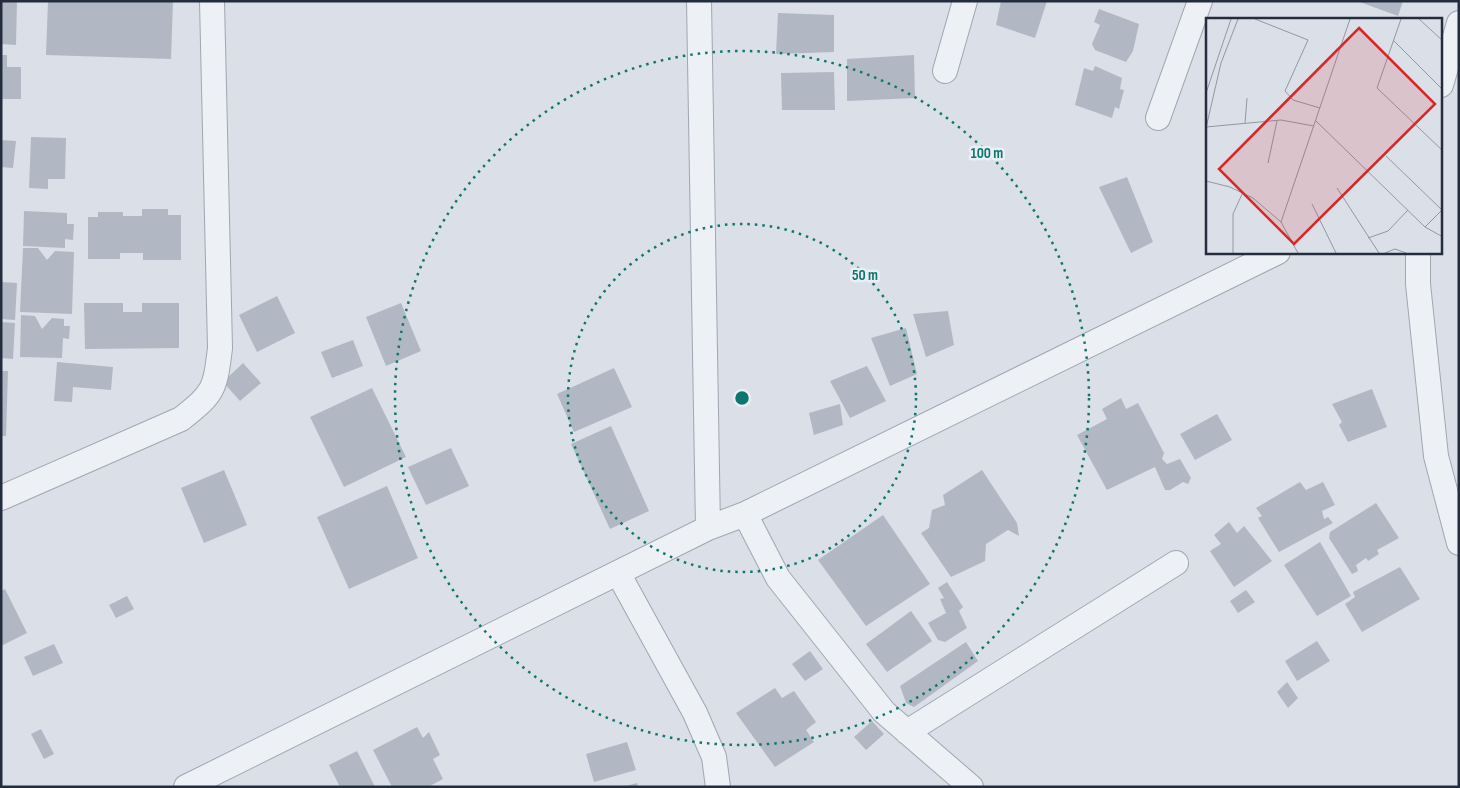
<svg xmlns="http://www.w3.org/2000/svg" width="1460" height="788" viewBox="0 0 1460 788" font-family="'Sofia Sans Condensed',sans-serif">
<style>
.building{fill:#b1b8c4}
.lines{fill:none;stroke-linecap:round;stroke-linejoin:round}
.street-casing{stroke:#a0a6b1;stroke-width:26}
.street{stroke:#edf0f5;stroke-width:24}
.ring{fill:none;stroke:#0f766e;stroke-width:2.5;stroke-dasharray:2.5 5}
.inset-road{fill:none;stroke:#9298a3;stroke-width:1}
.view{fill:#d62828;fill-opacity:0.15;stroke:#d62828;stroke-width:2.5}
.inset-edge{fill:none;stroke:#242d3e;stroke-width:2.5}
.centre{fill:#0f766e;stroke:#eaeef5;stroke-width:2.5}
.ring-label{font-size:15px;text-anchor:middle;font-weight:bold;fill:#0f766e;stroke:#eaeef5;stroke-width:5;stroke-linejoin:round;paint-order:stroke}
</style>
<rect width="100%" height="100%" fill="#dbdfe7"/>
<!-- building -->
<path class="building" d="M1,1H17L16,45L1,44Z
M48,1H173L171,59L46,55Z
M1001,1H1047L1035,38L996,25Z
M1357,1H1403L1398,16Z
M1099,9L1139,24L1133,51L1126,62L1095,50L1092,44L1100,25L1094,22Z
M778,13L834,15V52L776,54Z
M1,55H7V67H21V99H1Z
M914,55L915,98L847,101V59Z
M1095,66L1122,78L1120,89L1124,90L1119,109L1115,107L1112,118L1075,105L1084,68L1093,71Z
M834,72L835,110H782L781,73Z
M31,137L66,138L65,179H48V189L29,188Z
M1,140L16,141L13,168L1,167Z
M1127,177L1153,242L1131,253L1099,187Z
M142,209H168V215H181V260H143V253H120V259H88V217H98V212H123V216H142Z
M24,211L67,213V224H74L73,240L65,239V248L23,246Z
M23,248H38L47,260L55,251L74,252L72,314L20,312Z
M1,282L17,283L15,320L1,319Z
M277,296L295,333L257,352L239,315Z
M84,303H123V312H142V303H179V348L85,349Z
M401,303L421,351L386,366L366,317Z
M948,311L954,345L926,357L913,314Z
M21,315L35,316L42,329L52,318L64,319V326H70L69,339L63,338L62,358L20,357Z
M1,322L15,323L13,359L1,358Z
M906,328L917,374L890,386L871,338Z
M353,340L363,366L332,378L321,352Z
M57,362L113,367L111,390L73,387L72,402L54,401Z
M243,363L261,383L240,401L223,382Z
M867,366L886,401L850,418L830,381Z
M614,368L632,407L574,432L557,394Z
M1,371H8L6,436H1Z
M372,388L406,457L344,487L310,417Z
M1372,389L1387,427L1348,442L1339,425L1342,422L1332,404Z
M1121,398L1126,409L1138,403L1164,453L1162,459L1167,464L1180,459L1191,478L1188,484L1183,482L1170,490H1165L1155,467L1107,490L1077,435L1107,419L1102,409Z
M840,404L843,425L814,435L809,413Z
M1217,414L1232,440L1195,460L1180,434Z
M611,426L649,511L610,529L571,444Z
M451,448L469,486L426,505L408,467Z
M224,470L247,525L204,543L181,488Z
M982,470L1017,523L1019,536L1008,530L986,544L985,561L951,577L921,533L929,528L932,510L945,505L943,495Z
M1300,482L1306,490L1323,482L1335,505L1322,511L1324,519L1328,517L1333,523L1279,552L1258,518L1262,516L1256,508Z
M387,486L418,558L349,589L317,517Z
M1376,503L1399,538L1377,550L1379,554L1368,561L1366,558L1356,565L1358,571L1352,574L1329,538L1330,532Z
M883,515L930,584L866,626L818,560Z
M1229,522L1237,533L1244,526L1272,561L1234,587L1210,551L1221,544L1214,535Z
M1320,542L1351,596L1317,616L1284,565Z
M1400,567L1420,599L1362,632L1345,604L1355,597L1353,592Z
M947,582L963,607L959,611L967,628L945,642L938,640L928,623L946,613L940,599L944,598L938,588Z
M5,589L27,633L1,646V591Z
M1246,590L1255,602L1238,613L1230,601Z
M127,596L134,609L116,618L109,605Z
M911,611L932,641L887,672L866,644Z
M1317,641L1330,661L1297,681L1285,661Z
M966,642L978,661L914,707L906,703L900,686Z
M54,644L63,663L33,676L24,657Z
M810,651L823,669L805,681L792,664Z
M1287,682L1298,698L1288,708L1277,692Z
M775,688L782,698L794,691L816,722L806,730L814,742L775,767L736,713Z
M872,721L884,734L866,750L854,737Z
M417,727L423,738L429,732L440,755L433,759L443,779L428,787H392L373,750Z
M41,729L54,754L44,759L31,734Z
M627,742L636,770L594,782L586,754Z
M357,751L375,787H340L329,765Z
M637,783L638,787H626V786Z"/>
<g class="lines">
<!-- street casing -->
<g class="street-casing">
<path id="street" d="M699,1L708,528
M945,71L965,1
M1441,85L1459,23
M1158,118L1200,1
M1418,252V284L1436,456L1459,543
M1,498L181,419C214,393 215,390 220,348L212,1
M745,514L778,578L884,712L971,787
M618,573L695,713L714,757L718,787
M907,732L1176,563
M186,787L708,528L745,514L1278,252"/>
</g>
<!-- street -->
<use href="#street" class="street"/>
</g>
<!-- distance rings -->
<g class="ring">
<circle cx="742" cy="398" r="174"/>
<circle cx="742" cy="398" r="347"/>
</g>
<!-- overview -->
<g transform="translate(1206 18)">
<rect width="236" height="236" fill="#dbdfe7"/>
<path class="inset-road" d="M49,1L102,22L79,73L87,82L114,90M195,1L171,70L237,133M213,1L237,23M187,22L237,72M0,75L25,1M110,103L219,209L237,219M39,105L41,80M0,109L75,102L108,108M0,110L15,45L32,1M180,138L236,192L219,209M62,145L71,103M0,163L24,169L47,180L75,204L92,235M131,170L173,235M106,186L130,235M75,204L144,1M162,220L182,213L202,192M27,235V196L37,174M179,235L189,231L200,235"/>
<path class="view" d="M153,10L229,86L88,226L13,151Z"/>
<rect width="236" height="236" class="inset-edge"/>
</g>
<circle cx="742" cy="398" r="8" class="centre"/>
<g class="ring-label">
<text x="987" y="158">100 m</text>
<text x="865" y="280">50 m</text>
</g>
<!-- border -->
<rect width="1460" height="788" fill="none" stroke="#242d3e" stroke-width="5"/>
</svg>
